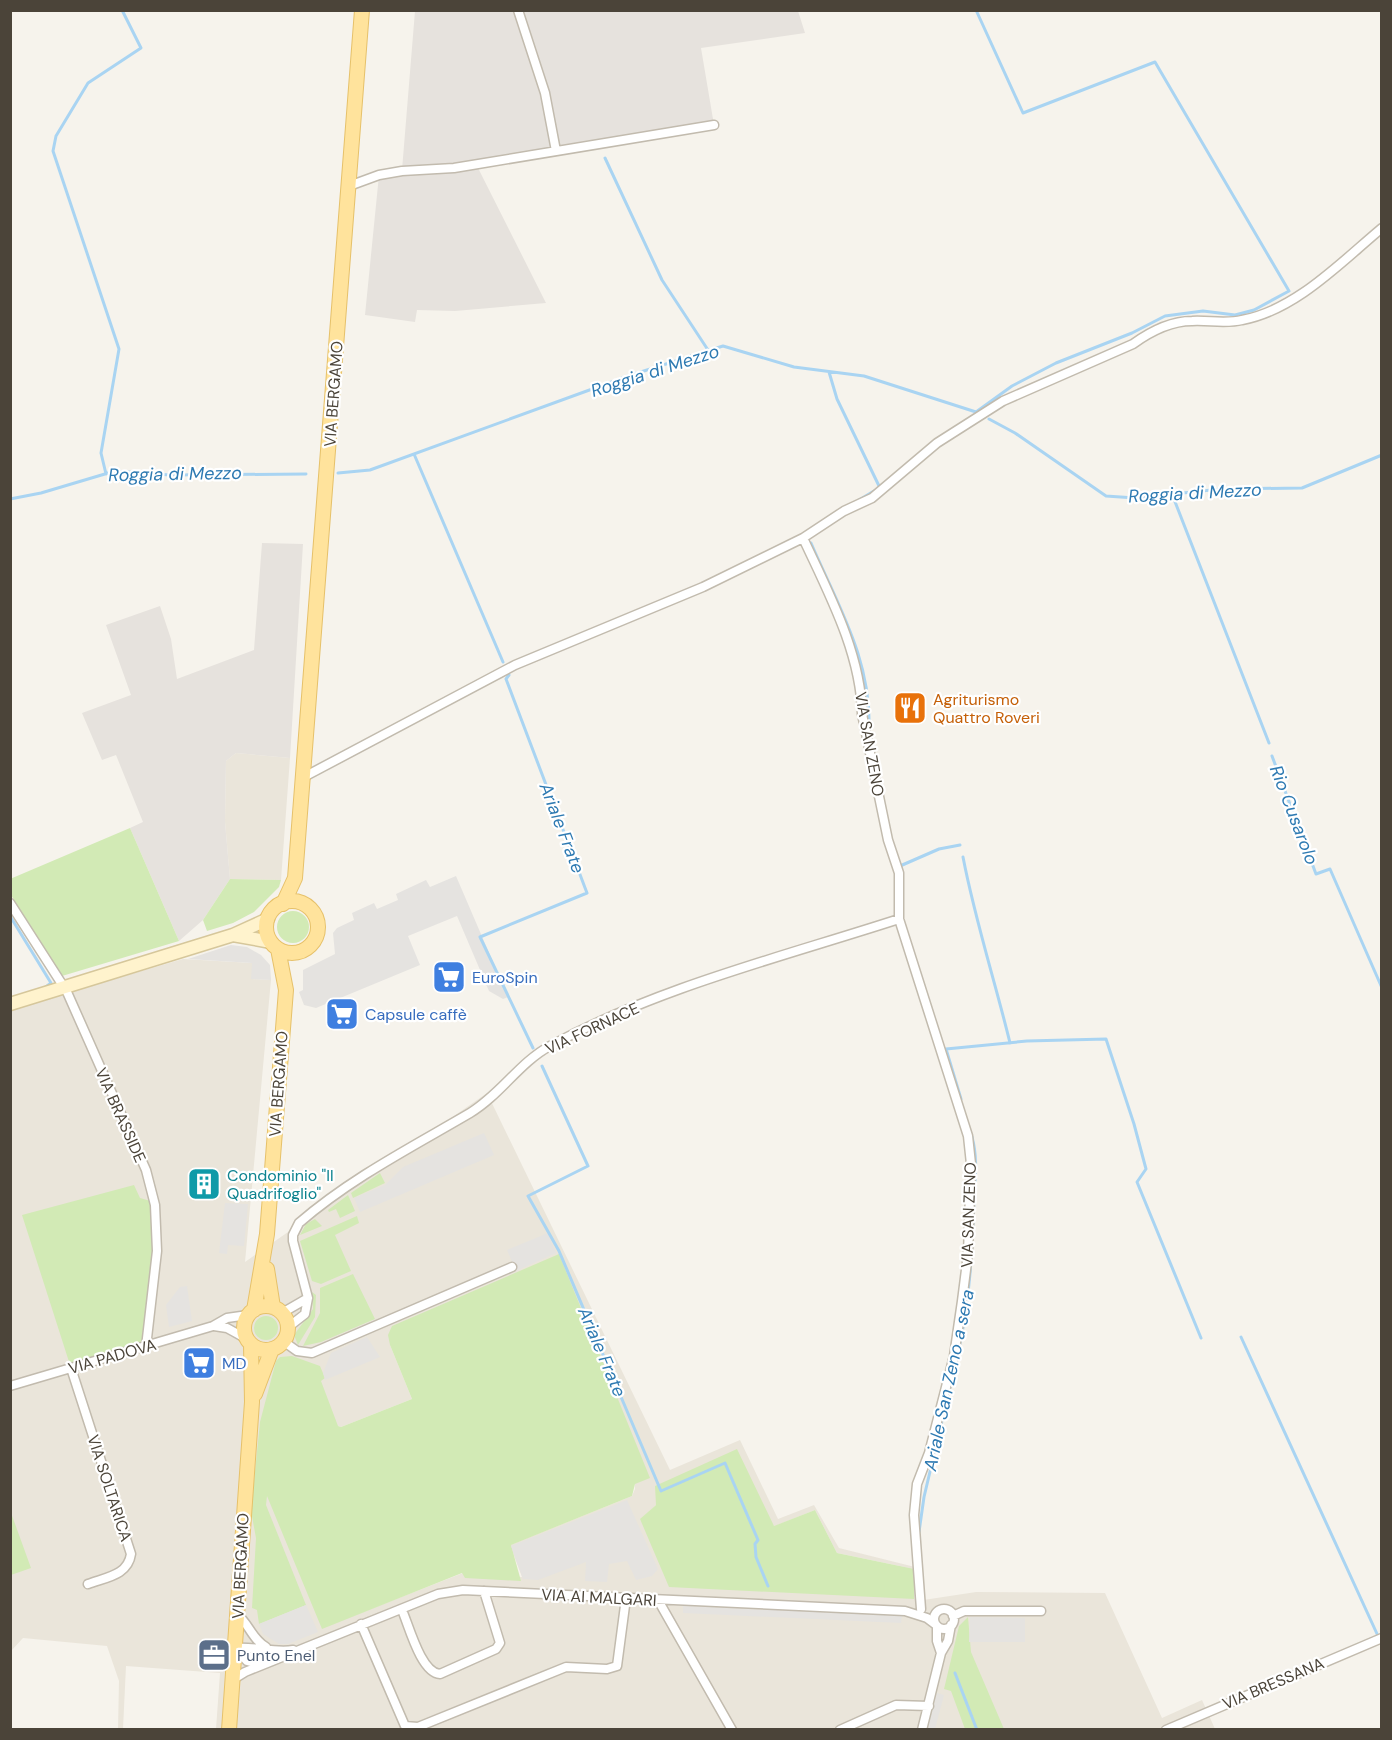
<svg xmlns="http://www.w3.org/2000/svg" width="1392" height="1740" viewBox="0 0 1392 1740" font-family="'DM Sans',sans-serif">
<style>
.residential{fill:#eae5da;fill-rule:evenodd}
.industrial{fill:#e6e2dd}
.green{fill:#d2eab5}
.parking{fill:#e5e3e0}
.lines{fill:none;stroke-linecap:round;stroke-linejoin:round}
.stream{stroke:#a9d4f2;stroke-width:3}
.street-casing{stroke:#c2bbae;stroke-width:11}
.secondary-casing{stroke:#d6c79b;stroke-width:15}
.primary-casing{stroke:#e6c16a;stroke-width:16}
.street{stroke:#fff;stroke-width:8}
.secondary{stroke:#fff3cd;stroke-width:12}
.primary{stroke:#ffe39c;stroke-width:14}
.labels{text-anchor:middle;stroke-width:4.5;stroke-linejoin:round;paint-order:stroke}
.street-label{font-size:16px;fill:#4b4439;stroke:#fff}
.food-label{font-size:16px;fill:#c56008;stroke:#fff;text-anchor:start}
.shop-label{font-size:16px;fill:#366cbe;stroke:#fff;text-anchor:start}
.culture-label{font-size:16px;fill:#0d838f;stroke:#fff;text-anchor:start}
.service-label{font-size:16px;fill:#4e5e75;stroke:#fff;text-anchor:start}
.water-label{font-size:18px;font-style:italic;fill:#2e7ab2;stroke:#fff}
</style>
<rect width="100%" height="100%" fill="#f6f3ec"/>
<!-- residential -->
<path class="residential" d="M236,753L290,758L281,880L230,879L225,822L226,761Z
M183,959L252,963V979L271,980L245,1262L487,1093L670,1470L740,1440L778,1519L814,1505L839,1548L915,1567L917,1601L976,1592L1105,1593L1162,1718L1202,1700L1215,1729H216L220,1673L126,1666L123,1729H118L119,1681L107,1646L23,1638L11,1651V1009ZM390,1345L635,1484V1489L632,1496L510,1545L522,1577L463,1573L322,1628L338,1426L341,1427L412,1399ZM656,1505L775,1526L815,1510L837,1553L914,1569L640,1520Z"/>
<!-- industrial -->
<path class="industrial" d="M415,11H798L805,33L701,48L714,125L476,164L546,303L455,311L417,310L415,322L365,315L379,175L402,170Z
M262,543L303,544L290,758L236,753L226,761L225,822L230,879L203,920L179,941L130,828L143,822L116,755L102,760L82,713L131,695L106,625L160,606L171,639L177,679L254,650Z"/>
<!-- green -->
<path class="green" d="M130,828L179,941L62,976L11,895L10,879Z
M230,879L281,880L279,887L254,912L233,923L207,931L203,920Z
M277 927a16 16 0 1 1 32 0a16 16 0 1 1-32 0Z
M380,1173L385,1183L353,1198L351,1193Z
M134,1185L140,1198L154,1202L157,1250L146,1347L71,1368L22,1215Z
M348,1195L355,1211L340,1218L336,1209L329,1212L328,1210Z
M357,1216L359,1223L335,1235L351,1271L321,1284L312,1281L300,1241Z
M315,1219L322,1226L300,1235L306,1224Z
M559,1254L650,1478L635,1484L632,1496L511,1545L521,1581L465,1578L462,1573L322,1629L267,1496L266,1505L306,1605L259,1624L257,1610L252,1608L256,1538L251,1511L260,1422L276,1361L280,1357L292,1356L320,1366L325,1378L321,1381L338,1426L341,1427L412,1399L390,1345L388,1335L392,1326Z
M353,1274L375,1319L321,1342L303,1346L320,1313V1288Z
M312,1292L316,1295L315,1317L298,1345L294,1335L313,1309Z
M254 1328a12 12 0 1 1 24 0a12 12 0 1 1-24 0Z
M737,1449L774,1526L815,1510L837,1553L914,1569V1599L669,1587L640,1519L656,1505L655,1486Z
M10,1510L31,1568L11,1575H10Z
M968,1617L971,1652L1004,1729H965L951,1691L944,1689L959,1626Z"/>
<!-- parking -->
<path class="parking" d="M456,876L508,997L503,999L489,991L457,916L408,936L420,965L316,1008L304,1005L299,992L303,990V970L335,954L333,933L337,928L354,920L352,913L374,903L377,909L398,900L396,894L426,880L430,887Z
M231,945L247,947L261,955L270,965L271,980L251,979L252,963L188,959Z
M484,1133L494,1155L360,1212L354,1198L385,1185L403,1167Z
M225,1203L248,1204L244,1246L228,1245L227,1254L219,1253Z
M548,1233L556,1253L516,1271L507,1250Z
M187,1286L192,1321L169,1327L166,1305L180,1287Z
M367,1337L380,1357L325,1380L323,1373L331,1353Z
M627,1500L658,1569L652,1576L636,1580L627,1561L609,1564L607,1582L585,1581L586,1562L538,1580L523,1579L511,1546Z
M306,1605L318,1632L288,1644H279L263,1634L259,1624Z
M683,1606L902,1616L901,1623L683,1613Z
M970,1617L1025,1618V1642H969Z
M937,1693L944,1695L935,1729H927Z"/>
<g class="lines">
<!-- stream -->
<path class="stream" d="M976,10L1023,113L1155,62L1289,291L1254,310L1235,315L1203,311L1165,316L1132,333L1056,363L1012,386L976,412
M605,158L662,280L708,350
M829,372L837,399L880,488
M989,419L1015,433L1106,496L1135,498L1221,489L1302,488L1382,455
M414,454L503,662
M338,473L370,470L628,376L723,346L794,367L864,376L976,412
M106,474L101,453L119,349L53,151L56,136L88,83L141,48L122,10
M1172,494L1269,743
M10,499L41,493L115,471L170,475L306,474
M859,500L874,491
M811,543C838,606 872,660 869,732
M509,675L506,679L587,893L480,937L533,1048
M1272,756L1316,874L1330,869L1382,988
M963,857C975,920 995,981 1010,1043
M899,864L900,866L939,849L960,845
M10,916L51,983L43,989
M542,1066L588,1166L528,1196L559,1251L661,1491L725,1463L758,1540L755,1544L756,1557L768,1586
M961,1099L946,1049L1027,1041L1106,1039L1134,1124L1146,1169L1137,1182L1201,1338
M1241,1337L1378,1636
M959,1348C970,1299 972,1251 974,1201C975,1179 978,1159 972,1137
M919,1532L924,1497L950,1387
M1381,1643L1382,1644
M955,1673L977,1730"/>
<!-- street casing -->
<g class="street-casing">
<path id="street" d="M518,10L545,93L556,151
M349,186L379,175L402,171L454,168L714,125
M302,778L515,665L703,587L803,538
M10,903L67,992L146,1170L155,1205L157,1251L146,1347
M282,1313L308,1298
M214,1326L227,1328L247,1339
M287,1328L305,1314L308,1298L293,1241V1235L299,1223C351,1178 412,1147 470,1113C500,1095 520,1062 550,1046C659,987 782,957 899,919
M283,1341L297,1351L312,1353L512,1267
M71,1368L131,1554C128,1575 107,1577 88,1584
M10,1386L213,1326L227,1318L248,1315
M658,1600L732,1730
M921,1609L914,1515L917,1484L929,1453L954,1356L962,1301L968,1254L971,1164L968,1136L899,919V873L888,840L862,714C861,653 828,592 803,538L844,511L872,498L937,443L1003,401L1133,344C1151,331 1170,321 1192,321C1208,320 1226,324 1242,320C1296,310 1341,262 1382,228
M934 1619a10 10 0 1 1 20 0a10 10 0 1 1-20 0Z
M402,1610C409,1626 421,1673 440,1674L496,1649L500,1643L484,1591
M237,1614C249,1624 252,1639 266,1647
M953,1616L964,1611H1041
M361,1624L405,1726L418,1727L566,1667L607,1669L617,1666L626,1598
M937,1626V1641L941,1653
M262,1665L247,1661L235,1648C254,1646 274,1653 293,1650
M232,1680L245,1672L438,1594L463,1590L905,1611L927,1618L935,1624
M840,1730L896,1705L929,1706
M922,1730L941,1653L948,1641L951,1625
M1166,1730L1382,1638"/>
</g>
<!-- secondary casing -->
<g class="secondary-casing">
<path id="secondary" d="M233,935L271,942
M10,1004L233,935L268,919"/>
</g>
<!-- primary casing -->
<g class="primary-casing">
<path id="primary" d="M266 927a26 26 0 1 1 52 0a26 26 0 1 1-52 0Z
M283,904L295,878L362,10
M267,1269L273,1307
M244 1328a22 22 0 1 1 44 0a22 22 0 1 1-44 0Z
M254,1310L267,1234L286,990L278,949
M255,1394L272,1349
M229,1730L252,1402L251,1344"/>
</g>
<!-- street -->
<use href="#street" class="street"/>
<!-- secondary -->
<use href="#secondary" class="secondary"/>
<!-- primary -->
<use href="#primary" class="primary"/>
</g>
<!-- icons -->
<defs>
<g id="restaurant-square" transform="scale(1.725)"><rect x="-9" y="-9" width="18" height="18" rx="4" fill="#e8710a" stroke="#fff"/><path d="M-5-6h1v4h1v-4h1v4h1v-4h1v5L-1.5 .5V6h-2V.5L-5-1ZM5-6V6H3V1.5H1.5Q1.5-4 5-6Z" fill="#fff"/></g>
<g id="supermarket-square" transform="scale(1.725)"><rect x="-9" y="-9" width="18" height="18" rx="4" fill="#3f7fe0" stroke="#fff"/><path d="M-6-5.5h2.5l.6 2H6L4.5 2H-2.5L-4.4-4H-6ZM-1.5 3.2a1.3 1.3 0 1 0 .1 0ZM3 3.2a1.3 1.3 0 1 0 .1 0Z" fill="#fff"/></g>
<g id="building-square" transform="scale(1.725)"><rect x="-9" y="-9" width="18" height="18" rx="4" fill="#0f9aa8" stroke="#fff"/><path d="M-4-6H4V6H1V3H-1V6H-4ZM-2.5-4.3h1.7v1.8h-1.7ZM.8-4.3h1.7v1.8H.8ZM-2.5-1h1.7V.8h-1.7ZM.8-1h1.7V.8H.8Z" fill="#fff"/></g>
<g id="office-square" transform="scale(1.725)"><rect x="-9" y="-9" width="18" height="18" rx="4" fill="#5c6f8a" stroke="#fff"/><path d="M-6-3h4V-5.5h4V-3h4V5H-6ZM-1-4.5V-3h2v-1.5ZM-6 0V1H6V0Z" fill="#fff"/></g>
</defs>
<g fill-rule="evenodd">
<use href="#restaurant-square" x="910" y="708"/>
<use href="#supermarket-square" x="449" y="977"/>
<use href="#supermarket-square" x="342" y="1014"/>
<use href="#building-square" x="204" y="1184"/>
<use href="#supermarket-square" x="199" y="1363"/>
<use href="#office-square" x="214" y="1655"/>
</g>
<g class="labels">
<!-- street labels -->
<g class="street-label">
<text transform="translate(333 394) rotate(-86)" y="6">VIA BERGAMO</text>
<text transform="translate(870 744) rotate(80)" y="6">VIA SAN ZENO</text>
<text transform="translate(592 1028) rotate(-25)" y="6">VIA FORNACE</text>
<text transform="translate(278 1084) rotate(-86)" y="6">VIA BERGAMO</text>
<text transform="translate(121 1115) rotate(66)" y="6">VIA BRASSIDE</text>
<text transform="translate(968 1215) rotate(-88)" y="6">VIA SAN ZENO</text>
<text transform="translate(112 1356) rotate(-16)" y="6">VIA PADOVA</text>
<text transform="translate(110 1488) rotate(72)" y="6">VIA SOLTARICA</text>
<text transform="translate(240 1566) rotate(-87)" y="6">VIA BERGAMO</text>
<text transform="translate(599 1597) rotate(3)" y="6">VIA AI MALGARI</text>
<text transform="translate(1273 1683) rotate(-23)" y="6">VIA BRESSANA</text>
</g>
<!-- food labels -->
<g class="food-label">
<text x="933" y="705">Agriturismo<tspan x="933" dy="18">Quattro Roveri</tspan></text>
</g>
<!-- shop labels -->
<g class="shop-label">
<text x="472" y="983">EuroSpin</text>
<text x="365" y="1020">Capsule caffè</text>
<text x="222" y="1369">MD</text>
</g>
<!-- culture labels -->
<g class="culture-label">
<text x="227" y="1181">Condominio "Il<tspan x="227" dy="18">Quadrifoglio"</tspan></text>
</g>
<!-- service labels -->
<g class="service-label">
<text x="237" y="1661">Punto Enel</text>
</g>
<!-- water labels -->
<g class="water-label">
<text transform="translate(655 371) rotate(-18)" y="6">Roggia di Mezzo</text>
<text transform="translate(175 474) rotate(-1)" y="6">Roggia di Mezzo</text>
<text transform="translate(1195 493) rotate(-3)" y="6">Roggia di Mezzo</text>
<text transform="translate(1294 815) rotate(69)" y="6">Rio Cusarolo</text>
<text transform="translate(562 828) rotate(69)" y="6">Ariale Frate</text>
<text transform="translate(602 1352) rotate(67)" y="6">Ariale Frate</text>
<text transform="translate(949 1380) rotate(-78)" y="6">Ariale San Zeno a sera</text>
</g>
</g>
<!-- border -->
<rect width="1392" height="1740" fill="none" stroke="#4b4439" stroke-width="24"/>
</svg>
